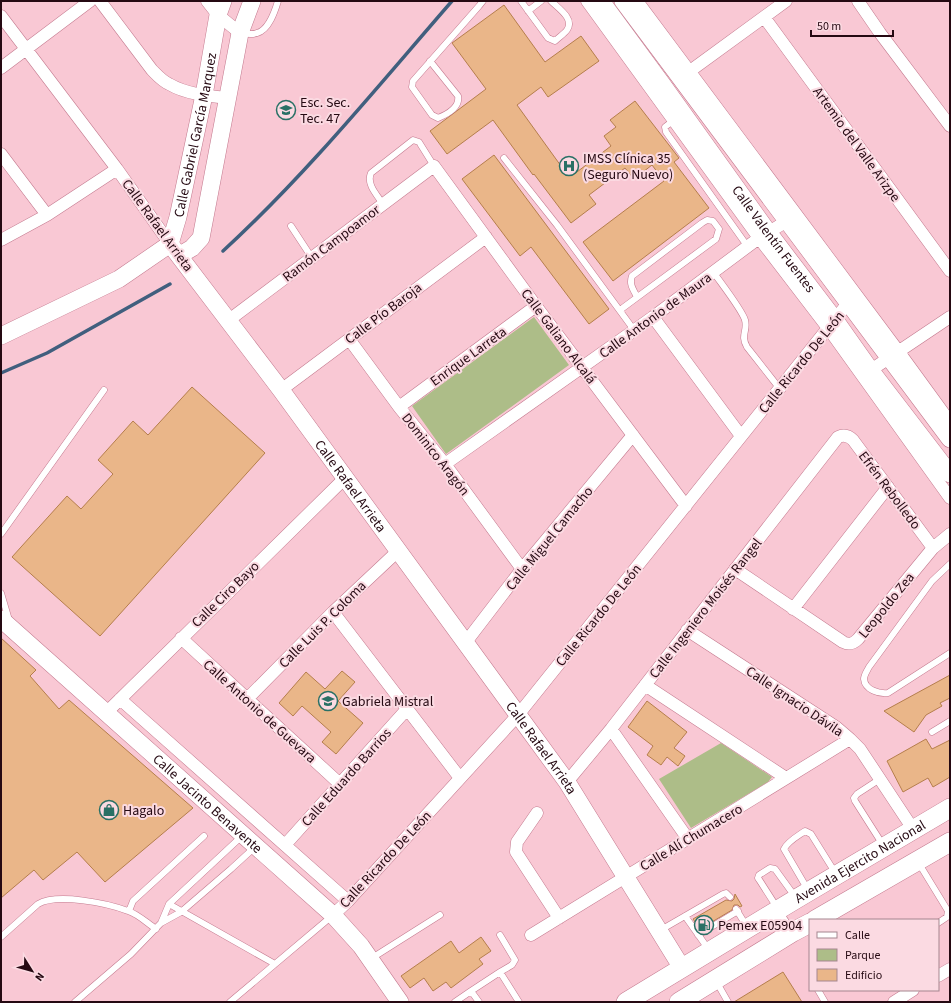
<svg xmlns="http://www.w3.org/2000/svg" width="951" height="1003" viewBox="0 0 951 1003" font-family="'Source Sans 3',sans-serif">
<style>
.green{fill:#adbd88}
.lines{fill:none;stroke-linecap:round;stroke-linejoin:round}
.stream{stroke:#415f7e;stroke-width:3.5}
.building{fill:#eab689;stroke:#b57e4c}
.lane-casing{stroke:#c47a8f;stroke-width:7}
.street-casing{stroke:#c47a8f;stroke-width:13}
.secondary-casing{stroke:#c47a8f;stroke-width:18}
.primary-casing{stroke:#c47a8f;stroke-width:20}
.lane{stroke:#fff;stroke-width:6}
.street{stroke:#fff;stroke-width:12}
.secondary{stroke:#fff;stroke-width:17}
.primary{stroke:#fff;stroke-width:19}
.labels{text-anchor:middle;stroke-width:4;stroke-linejoin:round;paint-order:stroke}
.poi-label{font-size:14px;fill:#250912;stroke:#fbdae2;text-anchor:start}
.street-label{font-size:14px;fill:#250912;stroke:#fbdae2}
</style>
<rect width="100%" height="100%" fill="#f9c8d4"/>
<!-- green -->
<path class="green" d="M534,317L569,365L446,454L412,406Z
M721,743L772,777L768,782L691,828L659,779Z"/>
<g class="lines">
<!-- stream -->
<path class="stream" d="M223,251C306,175 378,86 452,1
M1,373L47,353L170,284"/>
</g>
<!-- building -->
<path class="building" d="M504,5L545,62L581,36L599,61L548,97L541,87L517,105L561,166L564,164L573,175L611,146L604,136L616,127L610,120L635,101L679,158L674,162L709,208L613,281L583,242L664,181L652,165L634,179L625,168L589,195L596,204L571,223L534,174L533,175L493,120L447,154L430,131L486,89L452,43Z
M494,155L609,309L589,324L531,247L520,256L462,179Z
M192,387L265,453L100,636L12,557L67,496L81,509L113,474L98,460L133,421L148,435Z
M1,638L36,670L30,676L59,709L69,700L193,808L105,882L77,852L43,880L34,870L1,898Z
M342,671L355,682L338,701L363,723L336,754L322,742L331,732L302,706L293,716L279,703L306,672L325,689Z
M950,675V698L940,703L942,706L926,715L914,732L884,711Z
M647,701L687,732L674,748L685,756L678,766L667,757L661,765L647,755L653,746L628,727Z
M926,739L932,749L950,740V777L933,787L928,778L903,792L887,761Z
M735,894L742,906L740,907L738,905H734L732,910L700,929L693,919L726,900L732,901L734,899Z
M481,937L491,951L479,959L483,964L451,988L446,982L433,991L424,978L410,988L401,976L451,941L459,953Z
M783,972L802,1002H734Z"/>
<g class="lines">
<!-- lane casing -->
<g class="lane-casing">
<path id="lane" d="M521,1L548,38L555,41C559,37 564,34 567,30C575,19 558,8 551,1
M528,11L541,1
M241,33C246,34 252,35 257,33C269,30 275,11 278,1
M430,61L458,96C460,107 448,114 438,118L432,115L412,87L413,81L479,6L483,1
M674,120L665,127L666,132L748,247
M504,158L557,225L634,330
M383,204C377,195 366,184 371,173L413,140L419,142L434,166
M291,226L312,258
M714,273C721,283 742,310 745,320C748,331 740,335 747,347L780,389
M620,310L716,239L719,229L713,221L707,220L702,223L632,276C629,284 633,289 637,297
M1,534L104,390
M950,564L932,581L869,667C867,671 864,675 864,679C865,690 879,694 888,693L950,653
M1,593L9,620
M932,732L950,721
M880,779L857,794L854,798L855,801L883,845
M918,862L948,911L947,917L938,923
M808,890L784,849C788,841 798,836 805,831L811,834L836,874
M169,904L275,964
M736,909L747,927
M129,911L133,901L204,836
M685,916L709,950
M161,923L169,904L242,836
M659,931L723,894L726,893L730,897
M792,931L760,881L758,878L759,875L770,868L775,869L796,898
M500,935L515,960L512,965L500,972L519,1002
M698,935L738,911
M1,937L38,904C57,893 107,903 128,911C138,914 147,923 156,929
M372,958L440,915
M716,981L728,1002
M818,990L825,1002
M75,1002L131,954L161,923L181,912L231,869L255,847
M230,1002L332,916
M455,1002L471,991
M479,1002L471,991L500,972"/>
</g>
<!-- street casing -->
<g class="street-casing">
<path id="street" d="M100,1L152,70C157,75 162,81 169,84C186,94 208,96 228,98
M207,1L218,15L240,33
M587,1L759,238L828,328L950,498
M637,1L899,352L950,422
M858,1L880,33L950,126
M1,16L117,169L170,244
M764,17L950,271
M1,68L90,1
M690,71L786,1
M1,154L47,215
M1,240L47,215L117,169
M653,317L741,436
M229,320L434,166L536,306L686,506
M349,339L399,407L445,464L522,569
M865,374L950,317
M281,390L486,237
M399,407L536,306
M445,464L653,317L759,238L787,221
M735,569L843,642C849,645 853,644 858,639L933,548L950,534
M793,609L888,487
M333,612L460,778
M687,630L836,727L850,739L860,749L913,829
M181,638L340,784
M466,642L522,569L633,435
M645,685L786,778
M120,699L348,901
M247,699L333,612L399,550
M106,713L346,477
M611,729L688,839
M567,782L611,729L838,437C844,434 849,436 853,440L933,548
M537,813L517,842L516,852L559,918
M285,845L407,709
M333,915L348,901L518,715L848,303
M531,935L850,739
M938,976L950,969
M894,1002L913,990"/>
</g>
<!-- secondary casing -->
<g class="secondary-casing">
<g id="secondary">
<path id="s1" d="M601,1L662,84L768,232L835,320L871,371L950,474"/>
<path d="M623,1L950,439"/>
<path id="s2" d="M170,244L281,390L567,782L682,968"/>
<path d="M180,255L192,248L201,238L240,33L252,1"/>
<path id="s3" d="M1,336L119,279L170,244L178,217L204,95L218,15L223,1"/>
<path id="s4" d="M1,619L333,915L361,946L400,1002"/>
</g>
</g>
<!-- primary casing -->
<g class="primary-casing">
<g id="primary">
<path d="M815,920L950,842"/>
<path id="s5" d="M626,1002L796,899L950,808"/>
<path d="M679,1002L793,932L810,923"/>
</g>
</g>
<!-- lane -->
<use href="#lane" class="lane"/>
<!-- street -->
<use href="#street" class="street"/>
<!-- secondary -->
<use href="#secondary" class="secondary"/>
<!-- primary -->
<use href="#primary" class="primary"/>
</g>
<!-- icons -->
<defs>
<g id="school-ring" transform="scale(1)"><circle r="9.5" fill="#fbdae2" stroke="#297065" stroke-width="1.5"/><path d="M0-5L7-2L0 1L-7-2ZM-4 1L0 2.5L4 1V4Q0 6-4 4Z" fill="#297065"/></g>
<g id="hospital-ring" transform="scale(1)"><circle r="9.5" fill="#fbdae2" stroke="#297065" stroke-width="1.5"/><path d="M-5-5h3v3.5h4V-5h3V5h-3V1.5h-4V5h-3Z" fill="#297065"/></g>
<g id="shop-ring" transform="scale(1)"><circle r="9.5" fill="#fbdae2" stroke="#297065" stroke-width="1.5"/><path d="M-5-2.5h2.3a2.7 3.5 0 0 1 5.4 0H5L5.5 6h-11ZM-1.5-2.5h3a1.5 2.3 0 0 0-3 0Z" fill="#297065"/></g>
<g id="fuel-ring" transform="scale(1)"><circle r="9.5" fill="#fbdae2" stroke="#297065" stroke-width="1.5"/><path d="M-5.5-6h7V0h2V4h1.3V-2.5L3-4.5l.8-.8L6-3V5H2.5V1h-1V6h-7ZM-4.2-4.7v3.2H.2V-4.7Z" fill="#297065"/></g>
</defs>
<g fill-rule="evenodd">
<use href="#school-ring" x="286" y="110"/>
<use href="#hospital-ring" x="569" y="166"/>
<use href="#school-ring" x="328" y="701"/>
<use href="#shop-ring" x="109" y="810"/>
<use href="#fuel-ring" x="704" y="925"/>
</g>
<g class="labels">
<!-- poi labels -->
<g class="poi-label">
<text x="300" y="107">Esc. Sec.<tspan x="300" dy="16">Tec. 47</tspan></text>
<text x="583" y="163">IMSS Clínica 35<tspan x="583" dy="16">(Seguro Nuevo)</tspan></text>
<text x="342" y="706">Gabriela Mistral</text>
<text x="123" y="815">Hagalo</text>
<text x="718" y="930">Pemex E05904</text>
</g>
<!-- street labels -->
<g class="street-label">
<text dy="5" stroke="none"><textPath href="#s3" startOffset="305">Calle Gabriel García Marquez</textPath></text>
<text transform="translate(857 144) rotate(54)" y="5">Artemio del Valle Arizpe</text>
<text transform="translate(158 225) rotate(54)" y="5">Calle Rafael Arrieta</text>
<text dy="5" stroke="none"><textPath href="#s1" startOffset="294">Calle Valentín Fuentes</textPath></text>
<text transform="translate(331 243) rotate(-37)" y="5">Ramón Campoamor</text>
<text transform="translate(383 313) rotate(-37)" y="5">Calle Pío Baroja</text>
<text transform="translate(655 315) rotate(-36)" y="5">Calle Antonio de Maura</text>
<text transform="translate(559 336) rotate(53)" y="5">Calle Galiano Alcalá</text>
<text transform="translate(468 356) rotate(-36)" y="5">Enrique Larreta</text>
<text transform="translate(801 362) rotate(-51)" y="5">Calle Ricardo De León</text>
<text transform="translate(436 454) rotate(52)" y="5">Dominico Aragón</text>
<text dy="5" stroke="none"><textPath href="#s2" startOffset="302">Calle Rafael Arrieta</textPath></text>
<text transform="translate(890 490) rotate(53)" y="5">Efrén Rebolledo</text>
<text transform="translate(549 538) rotate(-51)" y="5">Calle Miguel Camacho</text>
<text transform="translate(225 594) rotate(-44)" y="5">Calle Ciro Bayo</text>
<text transform="translate(886 605) rotate(-51)" y="5">Leopoldo Zea</text>
<text transform="translate(705 608) rotate(-52)" y="5">Calle Ingeniero Moisés Rangel</text>
<text transform="translate(598 615) rotate(-51)" y="5">Calle Ricardo De León</text>
<text transform="translate(322 624) rotate(-45)" y="5">Calle Luis P. Coloma</text>
<text transform="translate(795 701) rotate(34)" y="5">Calle Ignacio Dávila</text>
<text transform="translate(260 711) rotate(42)" y="5">Calle Antonio de Guevara</text>
<text dy="5" stroke="none"><textPath href="#s2" startOffset="626">Calle Rafael Arrieta</textPath></text>
<text transform="translate(346 777) rotate(-48)" y="5">Calle Eduardo Barrios</text>
<text dy="5" stroke="none"><textPath href="#s4" startOffset="277">Calle Jacinto Benavente</textPath></text>
<text transform="translate(691 837) rotate(-31)" y="5">Calle Alí Chumacero</text>
<text transform="translate(385 859) rotate(-47)" y="5">Calle Ricardo De León</text>
<text dy="5" stroke="none"><textPath href="#s5" startOffset="273">Avenida Ejercito Nacional</textPath></text>
</g>
</g>
<!-- border -->
<rect width="951" height="1003" fill="none" stroke="#250912" stroke-width="4"/>
<!-- legend -->
<rect x="809" y="919" width="130" height="72" fill="#fbdae2" stroke="#a5868f"/>
<rect x="817" y="932" width="20" height="6" fill="#ffffff" stroke="#a5868f"/>
<text x="845" y="939" font-size="12" fill="#250912">Calle</text>
<rect x="817" y="949" width="20" height="12" fill="#adbd88" stroke="#a5868f"/>
<text x="845" y="959" font-size="12" fill="#250912">Parque</text>
<rect x="817" y="969" width="20" height="12" fill="#eab689" stroke="#a5868f"/>
<text x="845" y="979" font-size="12" fill="#250912">Edificio</text>
<!-- north arrow -->
<g transform="translate(32 971) rotate(127)" stroke="#fbdae2" stroke-width="3" paint-order="stroke">
<path d="M0-3L7 15L0 10L-7 15Z" fill="#250912"/>
<text y="-6" font-size="11" font-weight="bold" text-anchor="middle" fill="#250912">N</text>
</g>
<!-- scale -->
<path d="M811 30v6h82v-6" fill="none" stroke="#250912" stroke-width="2"/>
<text x="817" y="30" font-size="12" fill="#250912" stroke="#fbdae2" stroke-width="3" paint-order="stroke">50 m</text>
</svg>
